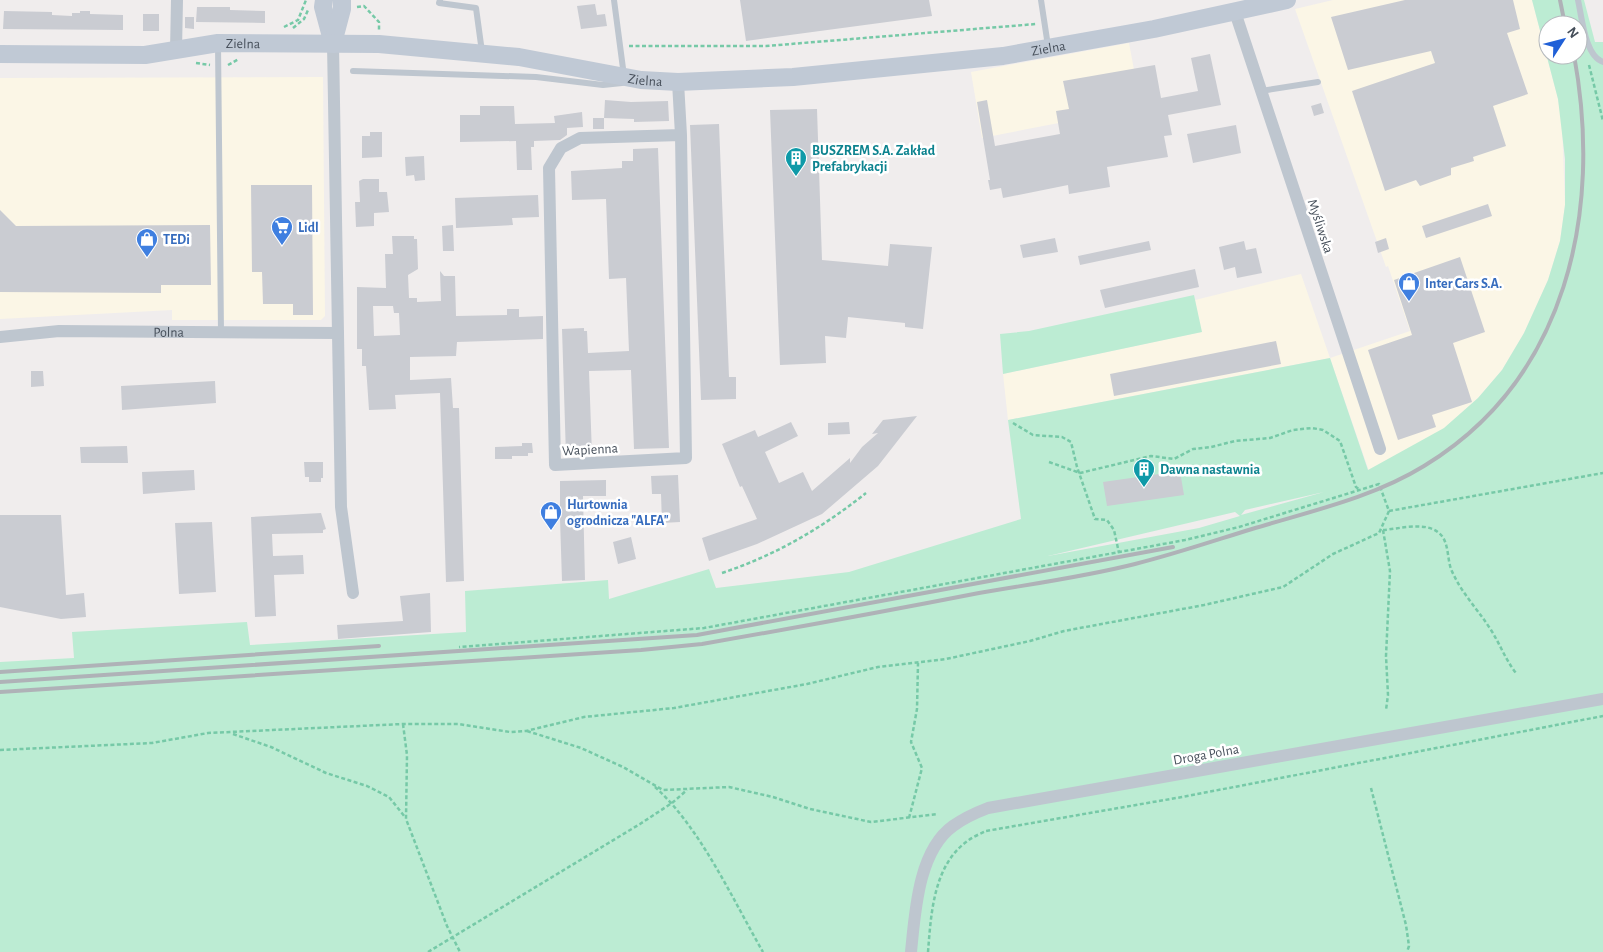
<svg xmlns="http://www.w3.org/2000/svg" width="1603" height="952" viewBox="0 0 1603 952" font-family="'Alegreya Sans',sans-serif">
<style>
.commercial{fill:#fbf6e6}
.green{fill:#bcecd3;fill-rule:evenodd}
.building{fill:#caccd2;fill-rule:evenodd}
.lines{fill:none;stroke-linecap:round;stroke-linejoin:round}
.path{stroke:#76c9a7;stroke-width:2.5;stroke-dasharray:4 2.5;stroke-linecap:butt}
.lane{stroke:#bec6cf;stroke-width:6}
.street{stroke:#bec6cf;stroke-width:12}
.secondary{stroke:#c0c9d5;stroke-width:18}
.rail{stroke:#afb2b7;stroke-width:4}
.labels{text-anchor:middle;stroke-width:5;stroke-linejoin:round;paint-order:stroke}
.street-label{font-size:14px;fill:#464f5a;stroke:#fff}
.culture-label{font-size:14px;font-weight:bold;fill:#0d838f;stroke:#fff;text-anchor:start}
.shop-label{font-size:14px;font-weight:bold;fill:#366cbe;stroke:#fff;text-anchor:start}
</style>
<rect width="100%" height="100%" fill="#f0eded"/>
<!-- commercial -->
<path class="commercial" d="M1333,0H1532L1558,99L1562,123L1565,205L1560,241L1548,280L1524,333L1502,370L1478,398L1441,431L1369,471L1330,358L1008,420L1003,374L1201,332L1195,300L1301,274L1330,358L1410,331L1388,266L1386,267L1295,9Z
M1129,43L1141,107L982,138L971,72Z
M323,77L325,316L321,320H172V310L0,319V78Z"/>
<!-- green -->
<path class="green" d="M1532,0H1584L1595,42H1603V952H0V662L74,658L72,632L247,622L250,645L466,632L465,591L608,580L609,599L709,569L716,588L849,572L1021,519L1008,420L1330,358L1368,470L1444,428L1478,398L1502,370L1524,333L1548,280L1560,241L1565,205V159L1558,99ZM1548,25H1578V55H1548ZM1324,492L1241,515L1245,510ZM1235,512L1240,516L1199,528L1048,556Z
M1194,295L1202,332L1003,374L1000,334L1029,331Z"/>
<!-- building -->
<path class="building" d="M740,0H929L932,16L746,41Z
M1405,0H1513L1520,29L1507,33L1528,94L1493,106L1506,146L1473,157L1474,161L1451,168V175L1420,186L1416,180L1385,191L1352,91L1435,63L1431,51L1348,70L1331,17Z
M595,4L597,15L605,14L607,26L581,29L577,6Z
M197,7H230V10L265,11V23L196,22Z
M4,11L52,12V15L72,16V13H80V11H90V14L123,15V30L3,29Z
M143,14H159V31H143Z
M185,17H194V29L185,28Z
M1210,54L1221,105L1168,115L1172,135L1164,136L1168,157L1107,167L1110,187L1069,194L1068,185L1003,198L1001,188L990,190L988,180H990L977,102L987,100L995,146L1060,134L1056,111L1069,109L1063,81L1155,65L1161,98L1198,91L1191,58Z
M605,100L631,102L668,101L669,121L634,122V119L604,118Z
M1321,103L1324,113L1314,116L1311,106Z
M480,106H514L515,124L555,123L554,116L582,112L583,127L567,128V135L560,140L534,141V147H531L532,170H517L516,141L460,142V115H480Z
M817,109L822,260L888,266L890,244L932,247L923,329L905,327V323L848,317L846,338L825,336L826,363L780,365L770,110Z
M593,118H604V129H593Z
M719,124L729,377H736V399L701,400L690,125Z
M1236,125L1241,153L1193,163L1187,134Z
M370,132H382V157L362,158V136H370Z
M658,148L669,448L634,449L631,370L589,371L592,455L566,456L562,329L584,328V331H587L588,353L629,351L626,278L609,279L606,199L572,200L571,171L622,168V161H633V149Z
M424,156L425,180L415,181L414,175L406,176L405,157Z
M363,179H379V192H387L389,212L374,213V226L356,227L355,202H360L359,181Z
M251,185H312L313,315H293V304H263L262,272H252Z
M538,195L539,217L512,218L513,225L456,228L455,198Z
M1488,204L1492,216L1426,238L1422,226Z
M0,210L16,226L210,225L211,285H161V293L0,292Z
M453,225L454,251H443L442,226Z
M392,236H414V239H417L418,269L408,275L409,298H417V302L441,301L440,271L444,276H455L456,316L507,315V309H519V317L543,316V339L457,342L456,356L410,357V380L451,378L453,408H459L464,581L446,582L440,393L395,395L396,409L369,410L366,366H362V349H357V287L386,288L385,254H393ZM373,306H393L394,313H399L400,335L374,336Z
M1055,238L1058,252L1023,258L1020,245Z
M1386,238L1389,249L1378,253L1375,242Z
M1149,241L1151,250L1080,265L1078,256Z
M1244,241L1246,250L1256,248L1262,273L1237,278L1235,267L1224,270L1219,247Z
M1460,257L1485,332L1453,343L1472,402L1432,415L1436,427L1398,440L1368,350L1412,335L1394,280Z
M1195,269L1199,287L1105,308L1100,290Z
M1276,341L1281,364L1114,396L1110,374Z
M31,371H43L44,386L31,387Z
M215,381L216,403L122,410L121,386Z
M917,416L878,466L822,514L757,544L709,561L702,538L757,519L742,486L740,487L722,444L755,430L758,437L791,422L798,436L765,452L779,483L803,472L812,491L850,458V463L862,447L878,433L872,434L883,420Z
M849,422L850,434L828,435V423Z
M522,443H532L533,453H528V456H512V459H495V447L522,446Z
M127,446L128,463H81L80,447Z
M304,462H323V478H321V482H309V477H305Z
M194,470L195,490L143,494L142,472Z
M1180,471L1184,495L1107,506L1103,482Z
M678,475L680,522L662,523L661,494H652L651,476Z
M606,480V496H583L585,580L562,581L560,519H550V506H560V481Z
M321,513L326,529L323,530V533L272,534L273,556L303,555L304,574L274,575L276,616L255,617L251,517Z
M0,515H61L66,595L84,593L86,617L61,619L0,607Z
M212,522L216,592L179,594L175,523Z
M631,537L636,559L618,564L613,542Z
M430,593L431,632L338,639L337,625L403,621L400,596Z"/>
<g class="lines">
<!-- path -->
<path class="path" d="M357,7L364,6L379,22V30
M284,27L298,20L306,0
M293,28L304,19L308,10
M629,46H766L1036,24
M196,63L210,65
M228,65L239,59
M1589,65L1603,121
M1013,423L1033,435L1062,437L1071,442L1077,467L1095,519L1107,520L1114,530L1119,553
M1049,462L1080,473L1151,456L1174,459L1193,449L1211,447L1235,441L1270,438L1293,430L1312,428L1323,430L1340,441L1356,487L1360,490
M1389,511L1603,473
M1383,530C1398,529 1426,521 1439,533C1449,541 1447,558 1451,569C1461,593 1477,608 1491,630C1500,644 1505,659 1516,673
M1383,530L1390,571L1386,656L1388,695L1386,710
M722,573C776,555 822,528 866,493
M403,724L407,755L406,819L447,926L460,952
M527,731L581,748L623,767L663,790L729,787L773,797L810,809L871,822L938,814
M233,734L271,747L326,773L367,786L389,797L405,817
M0,750L152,743L208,733L403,724H458L510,732L526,731L584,717L674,708L807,684L878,667L946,659L1030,641L1064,631L1204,605L1283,587L1333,554L1379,533L1389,511L1379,484L1239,527L1185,540L704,628L459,647
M655,787C700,827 733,900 763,952
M1371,788L1406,925L1409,946L1407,952
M909,818L922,768L911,742L917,709L918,663
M428,952L640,824L672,803L687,790
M928,952C931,915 933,867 966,842C972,837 980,834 986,831L1182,797L1603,716"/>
<!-- lane -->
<path class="lane" d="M440,0L439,3L476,8L482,52
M614,0L624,76
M1041,0L1048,46
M1578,0C1582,18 1585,56 1603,62
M218,44L221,332
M353,71L536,77L603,85L622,83
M1261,91L1318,82"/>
<!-- street -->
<g class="street">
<path d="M1235,12L1380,449"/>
<path d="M333,44L341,507L353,593"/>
<path d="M176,51L177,0"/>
<path d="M678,82L681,135L686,458L555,465L549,168L561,148L580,138L681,135"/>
<path id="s1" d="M0,337L59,331L338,333"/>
<path d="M911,952C915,913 918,851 953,826C964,818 975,813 988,808L1603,699"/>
</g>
<!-- secondary -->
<g class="secondary">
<path d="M324,0L323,7L333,44"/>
<path d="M333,43L342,9V0"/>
<path id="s2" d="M0,54L145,55L218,43L379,44L519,57L641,80L678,82L793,77L1003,56L1154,29L1287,0"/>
</g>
<!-- rail -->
<path class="rail" d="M1560,0L1565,25
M0,672L379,646
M0,682L697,635L1173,547
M0,692L641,650L702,644C794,628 887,611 979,593C1031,584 1084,577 1135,564C1175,554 1213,541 1252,529C1311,511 1372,498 1424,466C1567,379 1603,212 1574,55"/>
</g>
<!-- icons -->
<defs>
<g id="building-pin" transform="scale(1.125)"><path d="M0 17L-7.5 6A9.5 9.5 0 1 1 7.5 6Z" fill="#0f9aa8" stroke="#fff"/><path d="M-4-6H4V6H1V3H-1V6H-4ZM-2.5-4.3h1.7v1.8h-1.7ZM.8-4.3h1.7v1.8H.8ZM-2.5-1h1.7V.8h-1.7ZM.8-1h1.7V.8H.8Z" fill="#fff"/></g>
<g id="supermarket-pin" transform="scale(1.125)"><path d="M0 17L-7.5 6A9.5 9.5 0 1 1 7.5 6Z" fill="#3f7fe0" stroke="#fff"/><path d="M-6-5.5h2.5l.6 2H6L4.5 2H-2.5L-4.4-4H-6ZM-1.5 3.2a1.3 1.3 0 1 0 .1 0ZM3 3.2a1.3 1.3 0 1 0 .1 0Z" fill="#fff"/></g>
<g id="shop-pin" transform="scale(1.125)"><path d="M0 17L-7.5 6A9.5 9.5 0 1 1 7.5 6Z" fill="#3f7fe0" stroke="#fff"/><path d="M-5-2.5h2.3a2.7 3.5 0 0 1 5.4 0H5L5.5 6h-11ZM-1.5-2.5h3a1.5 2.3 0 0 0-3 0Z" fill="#fff"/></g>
</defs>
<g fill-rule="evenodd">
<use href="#building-pin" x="796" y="158"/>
<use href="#supermarket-pin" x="282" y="227"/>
<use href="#shop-pin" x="147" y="239"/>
<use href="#shop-pin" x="1409" y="283"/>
<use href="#building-pin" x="1144" y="469"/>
<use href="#shop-pin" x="551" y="512"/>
</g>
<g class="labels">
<!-- street labels -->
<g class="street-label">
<text dy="5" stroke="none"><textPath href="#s2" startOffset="244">Zielna</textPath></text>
<text dy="5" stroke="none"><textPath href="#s2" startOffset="1054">Zielna</textPath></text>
<text dy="5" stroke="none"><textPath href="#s2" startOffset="649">Zielna</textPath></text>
<text transform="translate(1321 226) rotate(72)" y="5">Myśliwska</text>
<text dy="5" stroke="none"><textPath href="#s1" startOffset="169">Polna</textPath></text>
<text transform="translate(590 449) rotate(-3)" y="5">Wapienna</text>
<text transform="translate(1206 754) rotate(-10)" y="5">Droga Polna</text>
</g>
<!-- culture labels -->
<g class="culture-label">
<text x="812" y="155">BUSZREM S.A. Zakład<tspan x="812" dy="16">Prefabrykacji</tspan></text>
<text x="1160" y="474">Dawna nastawnia</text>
</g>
<!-- shop labels -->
<g class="shop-label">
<text x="298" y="232">Lidl</text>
<text x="163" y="244">TEDi</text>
<text x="1425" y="288">Inter Cars S.A.</text>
<text x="567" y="509">Hurtownia<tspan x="567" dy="16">ogrodnicza "ALFA"</tspan></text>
</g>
</g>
<!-- north arrow -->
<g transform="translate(1563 40) rotate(54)"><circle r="24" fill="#ffffff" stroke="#b5b9bd"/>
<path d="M0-4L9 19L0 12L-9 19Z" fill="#2060d7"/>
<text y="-8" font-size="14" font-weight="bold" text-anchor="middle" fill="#464f5a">N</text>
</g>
</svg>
